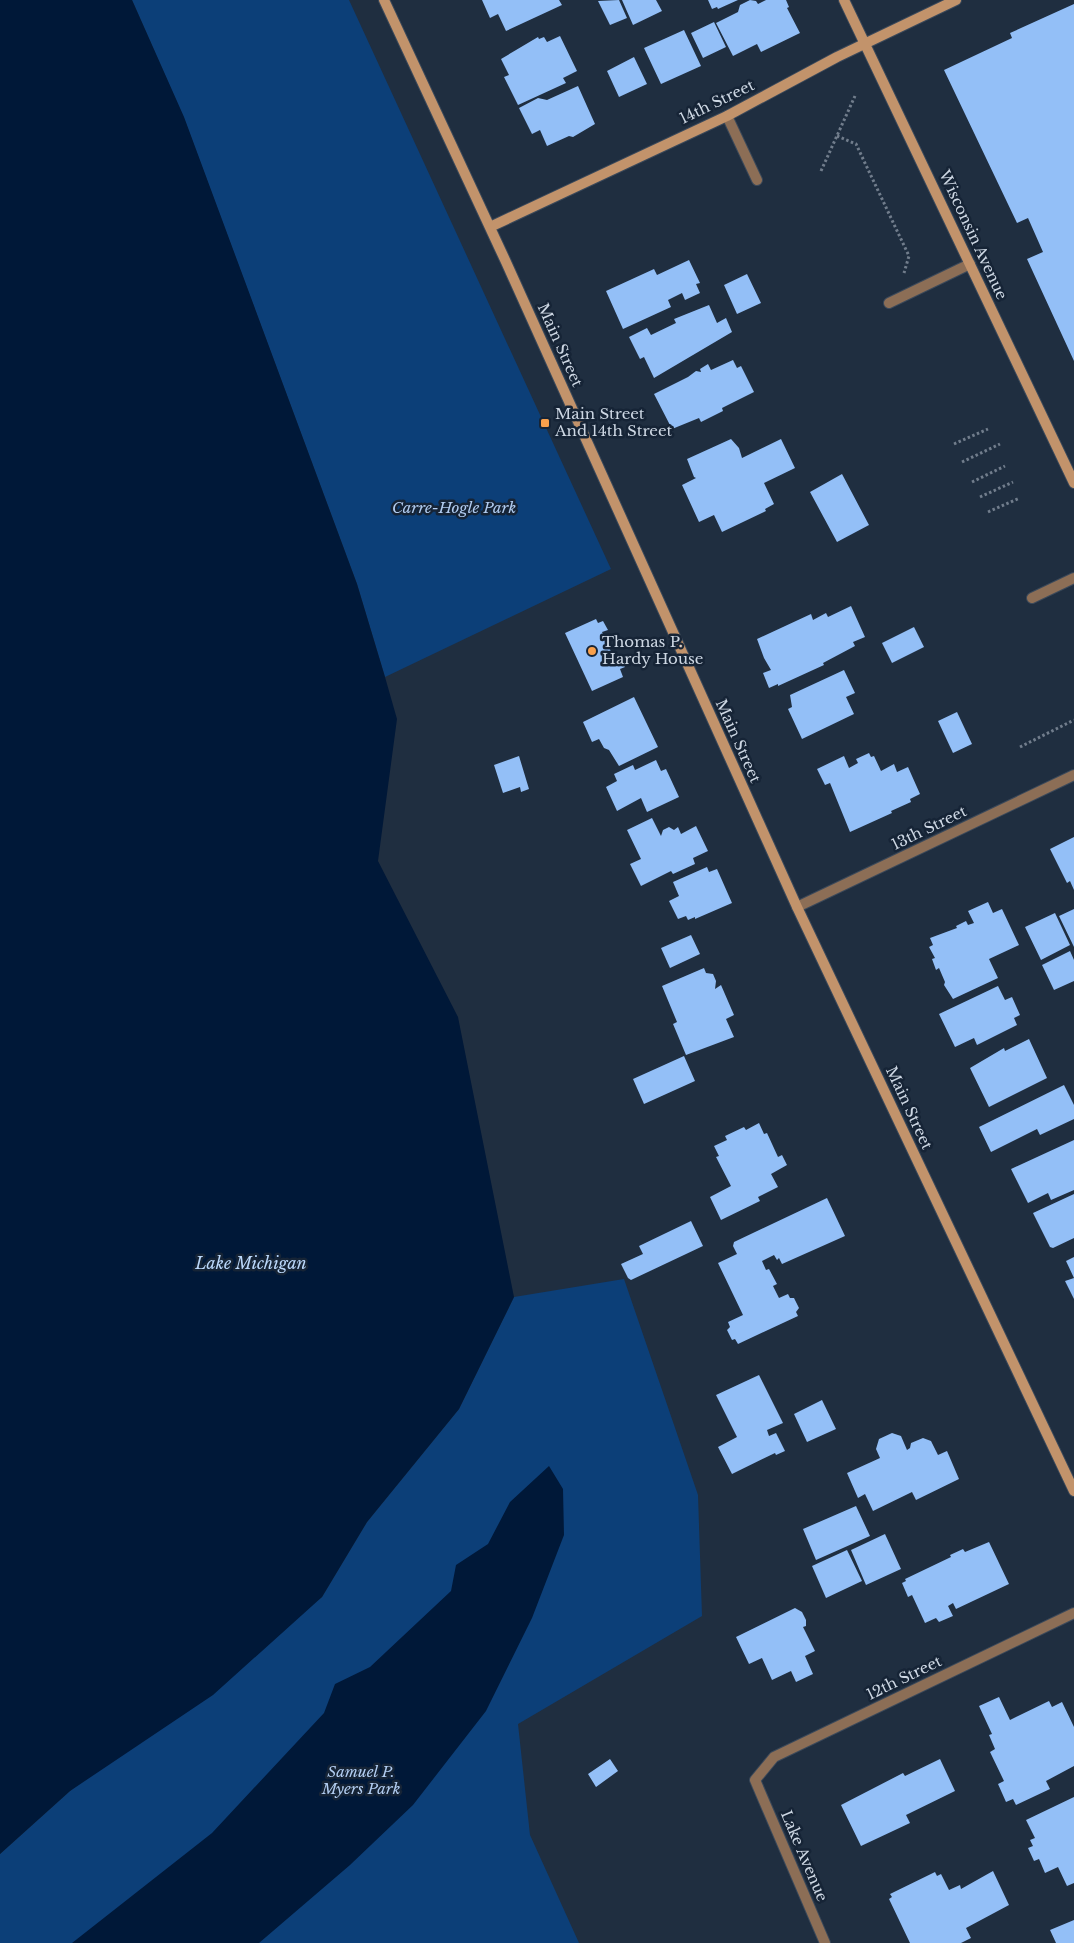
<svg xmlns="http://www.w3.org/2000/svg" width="1074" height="1943" viewBox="0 0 1074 1943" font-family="'Libre Baskerville',serif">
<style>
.green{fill:#0c3f78}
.water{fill:#001838}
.building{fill:#93bff7}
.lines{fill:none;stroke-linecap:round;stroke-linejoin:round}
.lane-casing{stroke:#3b495a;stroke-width:12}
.street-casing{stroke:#3b495a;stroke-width:12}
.secondary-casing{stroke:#3b495a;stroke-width:12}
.path{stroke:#717d8c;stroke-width:3;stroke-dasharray:2.5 2.5;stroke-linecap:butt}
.lane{stroke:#8c6e56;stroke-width:10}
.street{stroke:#8c6e56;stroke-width:10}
.secondary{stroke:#c2936b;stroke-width:10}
.poi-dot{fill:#f9a04c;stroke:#162436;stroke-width:2}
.labels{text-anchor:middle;stroke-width:5;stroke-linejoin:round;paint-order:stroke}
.street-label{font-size:15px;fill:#cdd7e3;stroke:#162436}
.poi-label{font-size:15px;fill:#cdd7e3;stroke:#162436;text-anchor:start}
.park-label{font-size:15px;font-style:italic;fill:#b1ccf0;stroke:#162436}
.water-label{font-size:16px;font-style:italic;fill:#bbd8fb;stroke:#162436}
</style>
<rect width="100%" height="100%" fill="#1f2e40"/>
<!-- green -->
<path class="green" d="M132,0H349L611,569L385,677L357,584L184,118Z
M624,1279L698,1495L702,1616L518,1724L530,1835L579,1943H0V1854L70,1791L322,1597L367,1522L459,1409L514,1297Z"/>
<!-- water -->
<path class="water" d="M0,0H132L184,117L357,584L385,677L397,719L378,861L458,1017L514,1297L459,1409L367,1522L322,1597L213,1695L70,1791L0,1854Z
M549,1466L563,1489L564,1535L532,1618L486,1711L413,1805L350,1865L259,1943H72L212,1833L324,1713L335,1684L370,1667L451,1591L456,1565L488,1544L510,1502Z"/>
<!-- building -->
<path class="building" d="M482,0H559L562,5L506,31L498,14L490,18Z
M619,0L627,18L610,25L598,1Z
M622,0H656L662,11L633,25Z
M708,0H738L718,9L717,7L712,9Z
M750,0L756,1L758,4L766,0H786L789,7L787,8L800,33L761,52L757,44L733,56L716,23L738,12L740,5Z
M1074,4V361L1027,259L1043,252L1028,218L1017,223L944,70L1012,38L1010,33Z
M714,22L726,47L703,58L691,33Z
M684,30L701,66L661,84L644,48Z
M560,36L577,71L563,78L566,83L518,105L504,77L509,75L501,59L538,37L539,39L544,37L547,42Z
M634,57L647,84L619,97L607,71Z
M578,86L595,124L573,137L569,136L547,146L540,130L532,134L519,108L538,98L547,100Z
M689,260L700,283L696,284L700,293L685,300L682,293L668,300L671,307L623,329L606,291L654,269L657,275Z
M747,274L761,303L737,314L724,285Z
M709,305L717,323L726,318L732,332L654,378L644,357L640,359L629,337L647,328L651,335L676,323L674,319Z
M733,360L737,368L741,366L754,392L722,408L723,411L701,422L699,418L672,429L654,394L688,377L696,371L701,372L700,369L708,364L711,370Z
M731,439L739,448L742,458L781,439L795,468L764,483L774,504L765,509L766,511L722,532L714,515L699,522L682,485L696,478L694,477L687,459Z
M842,474L869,525L837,542L810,492Z
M851,606L865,637L853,642L855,646L823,663L824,665L778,686V684L769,688L763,673L771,670L764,658L757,639L811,614L813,620L826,613L828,617Z
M596,619L598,623L603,621L608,630L602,632L615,660L621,658L625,667L620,669L623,677L592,691L565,633Z
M914,627L924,647L892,663L882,643Z
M844,670L855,693L846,697L854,714L802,739L788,709L792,707L790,695Z
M634,697L658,747L619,766L609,750L604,748L599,739L592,742L583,722Z
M957,712L972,744L953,753L938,721Z
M869,753L871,757L874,756L881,771L894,764L897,772L908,767L920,794L910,799L911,802L891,811L892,813L850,832L830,783L825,785L817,769L844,756L849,768L858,763L856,759Z
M519,756L529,789L521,792L520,787L503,793L494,765Z
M656,760L661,771L666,769L679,797L647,812L641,798L617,811L606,787L617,781L614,774L633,765L635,770Z
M652,818L661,836L663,830L669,827L674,830L678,827L681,834L696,826L708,851L693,858L695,864L673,874L671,871L641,886L630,864L641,859L627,830Z
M1074,837V890L1070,881L1067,883L1050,849Z
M707,867L709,872L717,869L732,903L695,919V917L688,920L686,916L678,919L669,901L679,896L673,882Z
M988,902L993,913L1002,909L1019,945L989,959L998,978L953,999L944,985L945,982L939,968L936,970L932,959L935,958L929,947L933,945L930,938L957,928L956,926L966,921L968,925L974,923L968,911Z
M1074,909V947L1059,916Z
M1055,913L1070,945L1041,960L1025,927Z
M691,935L700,954L670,968L661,948Z
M1070,951L1074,960V981L1054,990L1042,965Z
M704,968L706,973L713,974L716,981L715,989L721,985L734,1015L726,1019L734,1037L686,1055L673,1024L677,1022L662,986Z
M998,986L1005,1000L1012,997L1020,1015L1014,1018L1017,1025L977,1045L974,1038L955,1047L939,1014Z
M1029,1039L1047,1078L989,1107L970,1068L1004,1048L1005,1051Z
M684,1056L695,1081L644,1104L633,1079Z
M1064,1085L1074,1105V1119L1040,1135L1037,1129L991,1152L979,1127Z
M759,1123L764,1134L767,1133L778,1157L782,1155L787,1165L771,1174L778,1187L758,1197L760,1201L721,1220L710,1197L731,1186L716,1157L719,1156L714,1146L727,1140L725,1136L744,1127L746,1130Z
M1074,1140V1190L1051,1200L1048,1193L1028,1203L1011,1169Z
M1074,1194V1238L1053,1248L1050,1247L1033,1213Z
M827,1198L845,1236L782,1264L779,1258L777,1260L774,1255L762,1261L766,1270L769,1269L777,1284L773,1286L779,1298L788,1294L790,1298H794L799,1308L796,1312L798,1316L738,1344L735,1339L732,1340L727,1330L730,1327L728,1322L743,1315L718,1263L737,1254L733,1246L734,1242Z
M691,1221L703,1246L631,1280L628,1278L621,1264L643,1254L639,1246Z
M1074,1257V1299L1065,1281L1074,1278L1066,1261Z
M759,1375L783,1423L767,1430L769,1436L776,1433L785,1451L776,1455L775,1453L732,1474L718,1447L737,1437L716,1395Z
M822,1400L836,1429L807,1442L794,1414Z
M892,1433L901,1436L907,1450L910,1448L911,1443L923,1438L931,1441L938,1455L947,1451L959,1479L916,1500L912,1492L873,1511L865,1494L858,1498L847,1473L880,1458L876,1449L879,1439Z
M856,1506L870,1536L816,1560L803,1529Z
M885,1534L901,1569L866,1585L851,1550Z
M989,1542L1009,1584L956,1609L953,1603L948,1606L953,1616L939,1622L936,1618L925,1623L912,1595L908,1597L902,1583L906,1581L905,1579L951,1557L950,1555L963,1549L965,1552Z
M847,1550L862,1581L826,1598L812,1566Z
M795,1608L802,1612L806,1620V1626L803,1627L815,1651L805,1656L813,1674L796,1682L791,1671L772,1680L762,1658L749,1664L736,1637Z
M999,1697L1010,1720L1049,1701L1052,1707L1062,1702L1074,1727V1766L1046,1781L1050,1789L1016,1805L1013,1799L1006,1802L998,1784L1004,1781L990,1752L995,1749L989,1735L992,1734L979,1706Z
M610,1759L618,1771L596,1787L588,1774Z
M940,1759L955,1791L906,1815L910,1823L861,1846L841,1805L903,1773L905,1776Z
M1074,1797V1883L1067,1886L1058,1867L1045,1873L1039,1859L1034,1861L1028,1848L1033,1846L1030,1840L1035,1838L1026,1820Z
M993,1871L1009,1905L966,1928L971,1938L961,1943H910L889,1899L892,1897L890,1894L935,1872L937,1876L941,1874L949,1890L960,1885L961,1889Z
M1074,1920V1943H1056L1050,1930Z"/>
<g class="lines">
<!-- lane casing -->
<g class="lane-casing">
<path id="lane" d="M727,116L757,180
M889,303L970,264
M1032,598L1074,578"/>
</g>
<!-- street casing -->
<g class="street-casing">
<path id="street" d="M797,907L1074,775
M825,1943L755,1780L774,1757L1074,1613"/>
</g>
<!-- secondary casing -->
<g class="secondary-casing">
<path id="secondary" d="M384,0L506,262L797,907L1074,1491
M844,0L1074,483
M490,227L727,116L837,57L956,0"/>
</g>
<!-- path -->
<path class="path" d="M837,136L856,144L909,256L904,273
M821,171L855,96
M954,444L988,429
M962,462L1000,444
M972,482L1005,466
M980,497L1013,482
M988,512L1020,498
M1020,747L1074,720"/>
<!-- lane -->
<use href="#lane" class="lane"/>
<!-- street -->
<use href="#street" class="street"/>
<!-- secondary -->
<use href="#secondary" class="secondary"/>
</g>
<!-- markers -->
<g class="poi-dot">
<rect x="540" y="418" width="10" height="10" rx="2.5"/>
<circle cx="592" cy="651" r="5"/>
</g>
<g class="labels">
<!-- street labels -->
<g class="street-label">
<text transform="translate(717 102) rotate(-26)" y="5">14th Street</text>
<text transform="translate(973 235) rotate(65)" y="5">Wisconsin Avenue</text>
<text transform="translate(560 345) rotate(66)" y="5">Main Street</text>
<text transform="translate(738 741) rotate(66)" y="5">Main Street</text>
<text transform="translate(929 828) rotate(-26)" y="5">13th Street</text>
<text transform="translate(909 1108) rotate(65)" y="5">Main Street</text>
<text transform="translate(904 1678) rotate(-26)" y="5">12th Street</text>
<text transform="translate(804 1856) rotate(67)" y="5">Lake Avenue</text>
</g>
<!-- poi labels -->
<g class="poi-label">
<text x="555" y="419">Main Street<tspan x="555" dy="17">And 14th Street</tspan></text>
<text x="602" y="647">Thomas P.<tspan x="602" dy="17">Hardy House</tspan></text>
</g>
<!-- park labels -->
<g class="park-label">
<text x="454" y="513">Carre-Hogle Park</text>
<text x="361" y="1777">Samuel P.<tspan x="361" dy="17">Myers Park</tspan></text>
</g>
<!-- water labels -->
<g class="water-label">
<text x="251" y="1269">Lake Michigan</text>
</g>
</g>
</svg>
